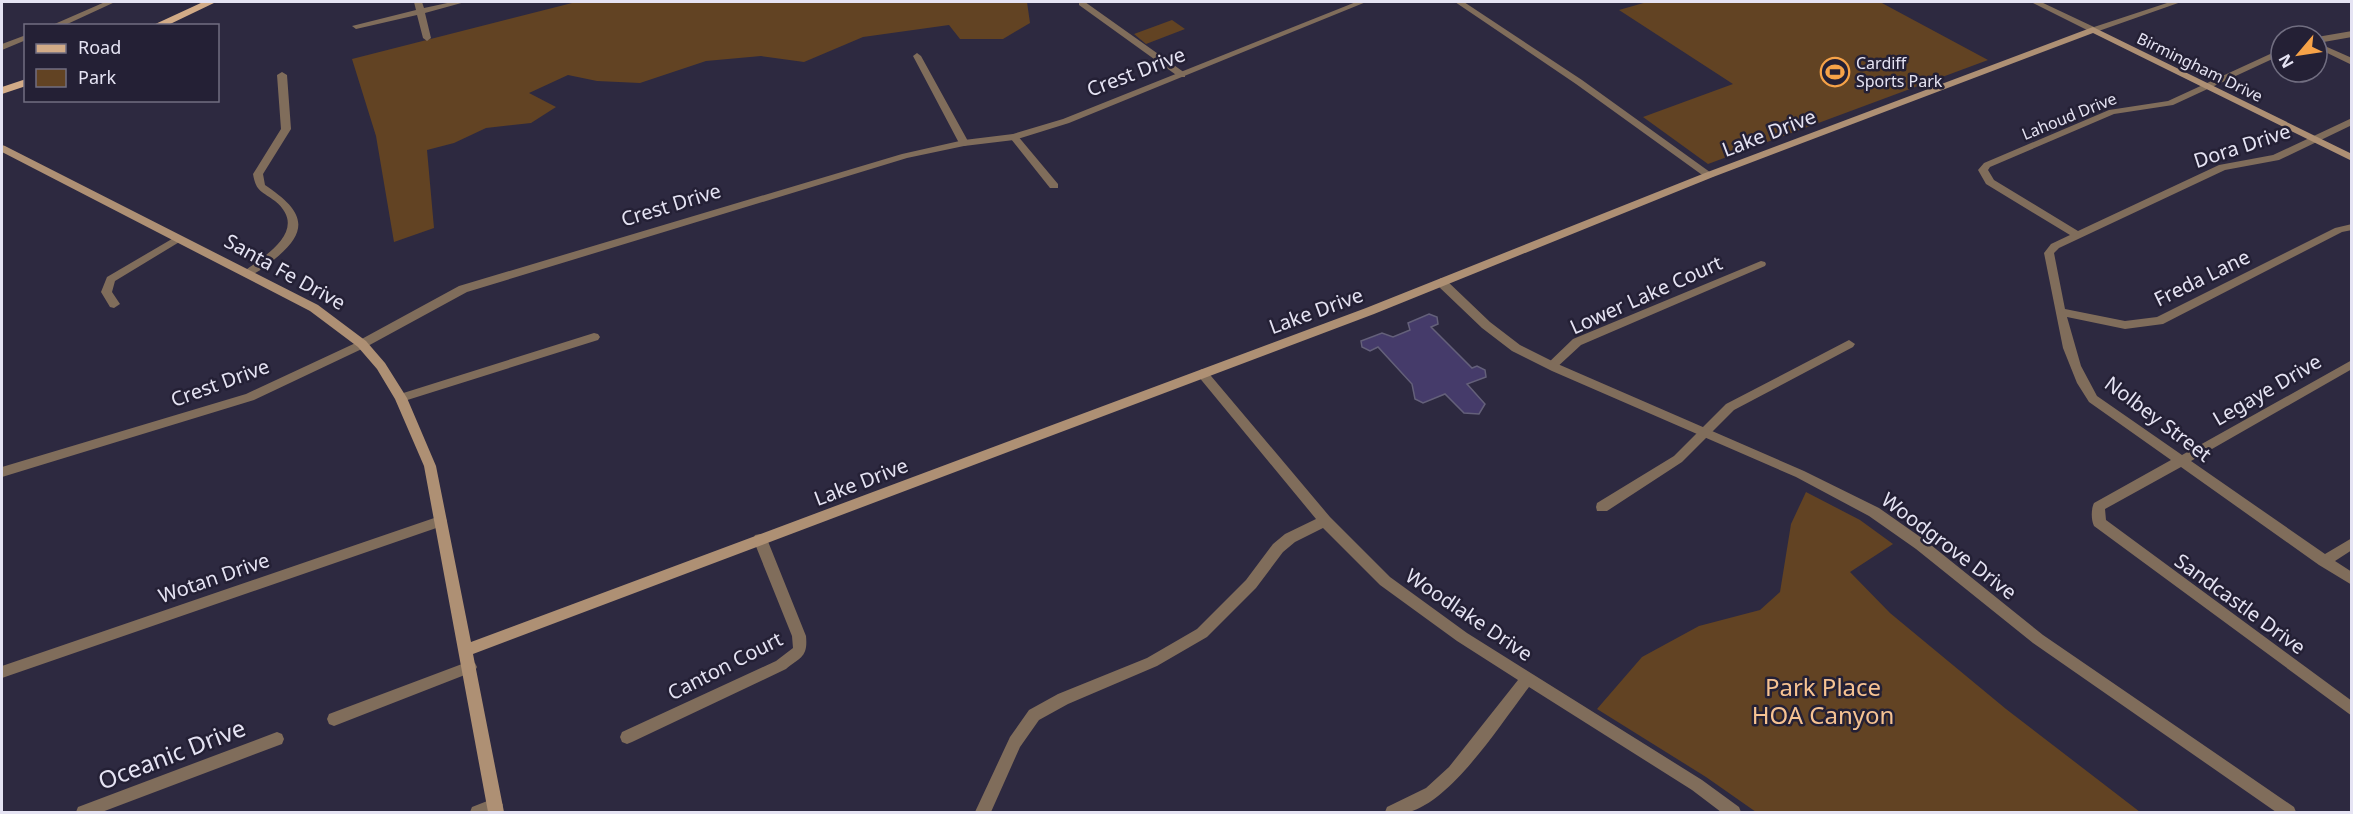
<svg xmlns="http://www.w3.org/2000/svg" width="2353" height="814" viewBox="0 0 2353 814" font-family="'Noto Sans',sans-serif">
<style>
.green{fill:#624323}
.building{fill:#453b6a;stroke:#64607a;stroke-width:1.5}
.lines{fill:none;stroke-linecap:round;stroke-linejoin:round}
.minor{fill:#806d5b;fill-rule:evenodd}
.tertiary{fill:#806d5b;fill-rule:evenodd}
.secondary{fill:#ae9074;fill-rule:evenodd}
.primary{fill:#d2ab87;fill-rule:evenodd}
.labels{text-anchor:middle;stroke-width:5;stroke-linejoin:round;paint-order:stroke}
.far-poi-label{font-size:16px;fill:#e5e3f3;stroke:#242035;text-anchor:start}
.far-street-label{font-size:16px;fill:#e5e3f3;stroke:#242035}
.street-label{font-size:20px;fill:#e5e3f3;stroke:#242035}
.near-park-label{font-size:24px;fill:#f6c292;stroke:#242035}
.near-street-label{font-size:24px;fill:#e5e3f3;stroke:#242035}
</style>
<rect width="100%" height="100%" fill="#2d2940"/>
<!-- green -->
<path class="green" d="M576,2H1027L1030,23L1003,39H960L949,25L863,37L804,62L761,56L706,61L640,83L597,81L568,75L529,93L556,107L531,123L486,128L454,143L427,150L434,228L394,242L376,136L352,59Z
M1647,2H1880L1988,60L1708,164L1643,117L1733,84L1619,10Z
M1172,20L1185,29L1146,44L1134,34Z
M1806,492L1860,520L1893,544L1850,572L1890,613L2006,709L2140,812H1756L1706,777L1597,709L1642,657L1699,626L1760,610L1780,592L1791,524Z"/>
<!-- building -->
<path class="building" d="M1429,314L1437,317L1438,324L1431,327L1472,368L1477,366L1485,370L1486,377L1467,384L1485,404L1479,414L1464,413L1445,394L1423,403L1415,399L1412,384L1378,347L1370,351L1362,347L1361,341L1382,333L1393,337L1410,330L1408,323Z"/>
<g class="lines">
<!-- minor -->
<path class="minor" d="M105,2H115L63,26H50Z
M414,2H422L424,8L452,2H465L425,13L431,38L427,41L423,38L417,15L356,29L352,26L416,10Z
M1079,2H1085L1185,73V77H1179L1079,5Z
M1455,2H1464L1582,80L1714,175L1713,177H1705L1576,84Z
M2352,31V37L2318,43L2352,58V65L2317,48V37Z
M26,35V40L2,50V44Z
M2281,49V55L2173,105L2114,114L1990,167L1988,170L1994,180L2078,231L2219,165L2273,155L2352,118V125L2279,160L2225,170L2059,248L2054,253L2065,309L2125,321L2157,317L2335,228L2352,224V230L2342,232L2163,324L2125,329L2067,317L2081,366L2097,396L2182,455L2352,360V369L2191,461L2325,554L2352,538V550L2335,561L2352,572V585L2319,565L2181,467L2105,509L2106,520L2352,701V716L2094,526C2091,520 2091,509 2094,503L2171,460L2089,402L2077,383L2063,348L2044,253L2051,244L2070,235L1986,184L1978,170L1984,163L2109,110L2168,101Z
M917,53L921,56L969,143L967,145L964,146L959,143L913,56Z
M282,72L287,75L291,129L263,174L265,185C299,208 314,227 276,258C268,265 258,273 248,276L243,273L244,271C267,255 309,229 275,201C262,191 256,192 253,174L281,129L277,75Z
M1014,134L1017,135L1058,184V188H1050L1011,139V135Z
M177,236L182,239L181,241L115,281L112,292L120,304L114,308L110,307L101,292L107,277Z
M1761,261L1765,262L1766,264L1765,266L1581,345L1555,369L1551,370L1545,366L1573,339Z
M594,333L598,334L600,337L598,340L401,402L395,398L397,395Z
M362,340L368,344L366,347L254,400L2,477V467L246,394Z
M1849,340L1855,344L1853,347L1734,410L1682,462L1607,511H1597L1596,507L1597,503L1674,456L1726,404Z
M1202,369L1206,370L1330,517L1390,577L1467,633L1702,780L1739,807L1741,812H1721L1692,790L1529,687C1501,723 1453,800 1409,812C1402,814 1392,812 1385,812L1387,807L1426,788L1449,767L1518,680L1457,641L1380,585L1323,528L1295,542L1283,552L1256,588L1207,637L1157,666L1068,704L1039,720L1020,747L991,812H975L1010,737L1029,710L1058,694L1147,658L1197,629L1246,580L1273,544L1285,534L1316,519L1198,376L1196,373Z
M440,516L445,517L447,521L445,525L2,678V666Z
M760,534L765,535L767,539L806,636C808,657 801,657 786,669L632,742L627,744L622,742L620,737L622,732L776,661L793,648L792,636L753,539L755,535Z
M470,661L475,663L477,667L475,671L334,726L329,724L327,719L329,714Z
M277,732L282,734L284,739L282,744L102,812H76L78,807Z
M495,798L500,800L503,805L500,810L495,812H470L472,807Z"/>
<!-- tertiary -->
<path class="tertiary" d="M1356,2H1366L1069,123L1014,140L964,146L907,158L467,292L366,347H358L356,344L358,341L459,286L902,154L964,140L1013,134L1063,119Z
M2031,2H2041L2094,27L2170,2H2181L2093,33Z
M1441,278L1445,279L1490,322L1520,345L1560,365L1804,471L1879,508L1926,541L2043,635L2294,807L2296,812H2276L2033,643L1916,549L1869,516L1796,477L1552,371L1512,351L1482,328L1437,285L1436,282Z"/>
<!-- secondary -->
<path class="secondary" d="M2093,27L2352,154V161L2093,33L1713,177L1374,314L473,654L504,812H488L424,466L395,399L377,369L358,347L310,311L2,152V145L5,146L318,305L366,341L385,363L407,398L436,466L471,642L1366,308L1705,173Z"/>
<!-- primary -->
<path class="primary" d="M203,2H216L166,26H151Z
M26,79V86L2,94V87Z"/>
</g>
<!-- icons -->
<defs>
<g id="stadium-ring" transform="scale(1.5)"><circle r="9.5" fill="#242035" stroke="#f6a248" stroke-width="1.5"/><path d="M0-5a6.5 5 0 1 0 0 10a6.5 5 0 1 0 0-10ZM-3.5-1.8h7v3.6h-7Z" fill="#f6a248"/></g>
</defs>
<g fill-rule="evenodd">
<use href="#stadium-ring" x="1835" y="72"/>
</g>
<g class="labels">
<!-- far-poi labels -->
<g class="far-poi-label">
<text x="1856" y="69">Cardiff<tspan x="1856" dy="18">Sports Park</tspan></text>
</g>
<!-- far-street labels -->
<g class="far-street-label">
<text transform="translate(2200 67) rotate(26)" y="6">Birmingham Drive</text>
<text transform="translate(2069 116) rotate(-22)" y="6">Lahoud Drive</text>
</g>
<!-- street labels -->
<g class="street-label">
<text transform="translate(1136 72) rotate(-21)" y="7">Crest Drive</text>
<text transform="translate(1769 133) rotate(-21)" y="7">Lake Drive</text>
<text transform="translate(2242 146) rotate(-18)" y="7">Dora Drive</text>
<text transform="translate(671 205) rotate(-17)" y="7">Crest Drive</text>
<text transform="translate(285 272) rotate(29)" y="7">Santa Fe Drive</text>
<text transform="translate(2202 278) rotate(-26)" y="7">Freda Lane</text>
<text transform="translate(1646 295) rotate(-24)" y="7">Lower Lake Court</text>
<text transform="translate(1316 311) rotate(-20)" y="7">Lake Drive</text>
<text transform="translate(220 383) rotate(-20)" y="7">Crest Drive</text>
<text transform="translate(2267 390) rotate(-30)" y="7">Legaye Drive</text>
<text transform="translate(2158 419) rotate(37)" y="7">Nolbey Street</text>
<text transform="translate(861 482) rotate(-21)" y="7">Lake Drive</text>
<text transform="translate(1949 546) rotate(37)" y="7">Woodgrove Drive</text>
<text transform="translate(214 578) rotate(-19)" y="7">Wotan Drive</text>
<text transform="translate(2240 604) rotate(36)" y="7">Sandcastle Drive</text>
<text transform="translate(1469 615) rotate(34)" y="7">Woodlake Drive</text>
<text transform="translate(725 666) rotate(-27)" y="7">Canton Court</text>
</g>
<!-- near-park labels -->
<g class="near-park-label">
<text x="1823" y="696">Park Place<tspan x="1823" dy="28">HOA Canyon</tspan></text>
</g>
<!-- near-street labels -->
<g class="near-street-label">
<text transform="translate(172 755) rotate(-21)" y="8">Oceanic Drive</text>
</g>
</g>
<!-- border -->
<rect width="2353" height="814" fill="none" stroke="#e5e3f3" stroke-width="6"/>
<!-- legend -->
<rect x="24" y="24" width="195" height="78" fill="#242035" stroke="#716e81" stroke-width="1.5"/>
<rect x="36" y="44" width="30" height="9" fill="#d2ab87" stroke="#716e81" stroke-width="1.5"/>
<text x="78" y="54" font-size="18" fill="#e5e3f3">Road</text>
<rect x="36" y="69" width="30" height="18" fill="#624323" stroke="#716e81" stroke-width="1.5"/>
<text x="78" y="84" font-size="18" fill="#e5e3f3">Park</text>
<!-- north arrow -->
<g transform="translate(2299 54) rotate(241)"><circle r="28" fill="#242035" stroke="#716e81" stroke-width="1.5"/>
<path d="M0-4.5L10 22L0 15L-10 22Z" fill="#f6a248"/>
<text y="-9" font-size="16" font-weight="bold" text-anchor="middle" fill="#e5e3f3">N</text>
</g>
</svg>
